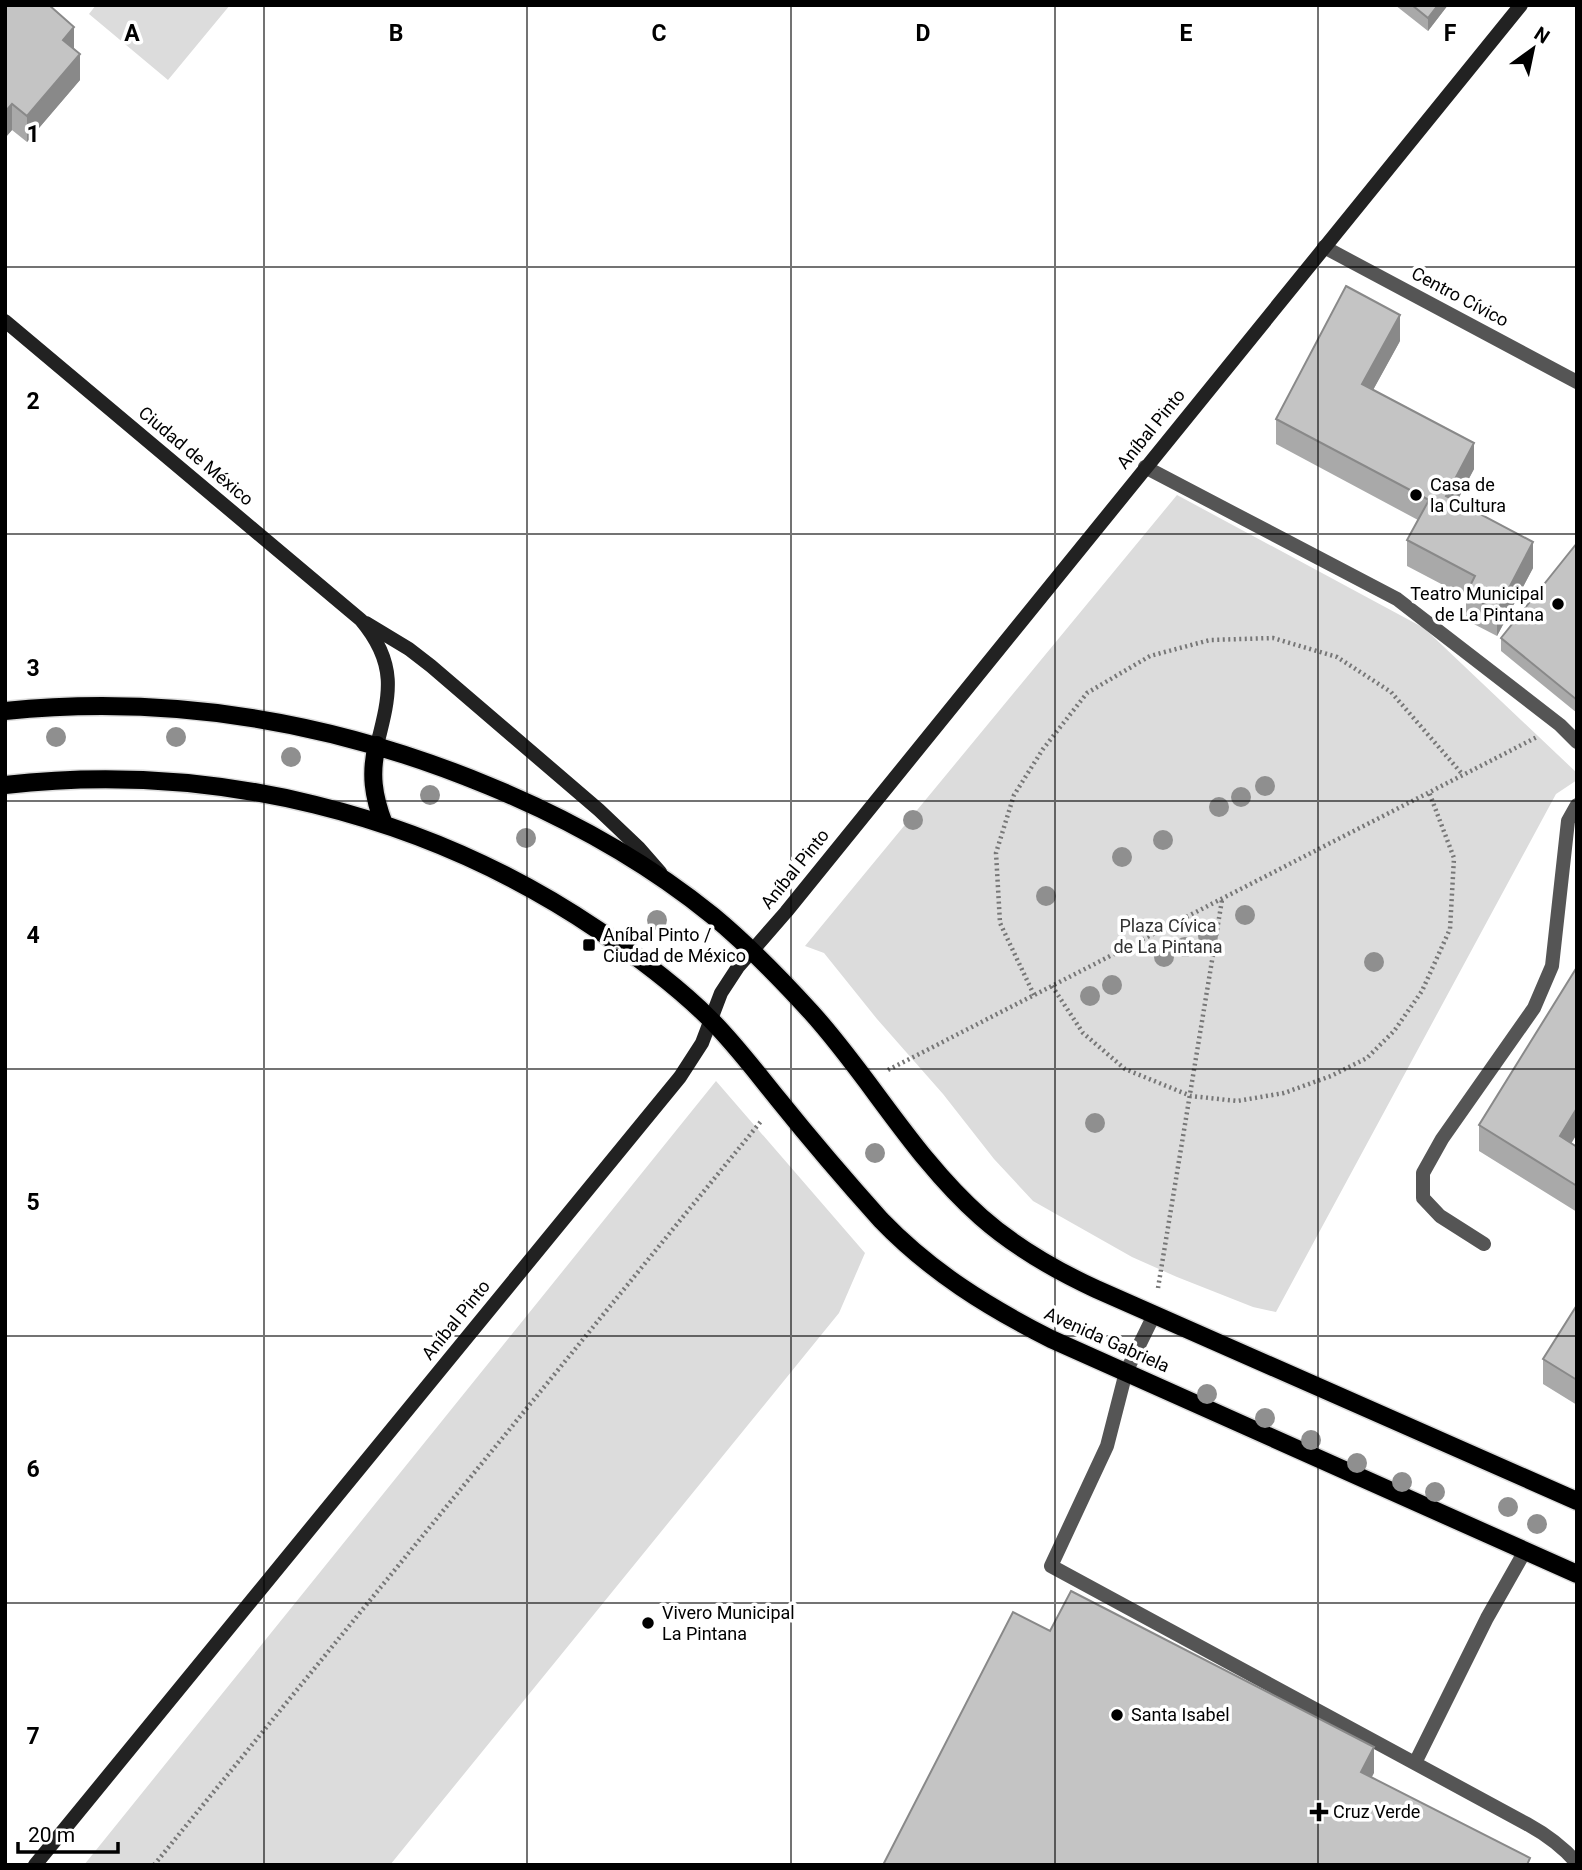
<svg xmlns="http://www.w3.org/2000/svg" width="1582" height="1870" viewBox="0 0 1582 1870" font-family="Roboto,sans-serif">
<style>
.green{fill:#dcdcdc}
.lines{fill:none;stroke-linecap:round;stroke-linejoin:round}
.primary-casing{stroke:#dbdbdb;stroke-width:21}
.path{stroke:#777;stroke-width:4.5;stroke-dasharray:2 3.5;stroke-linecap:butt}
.lane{stroke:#555;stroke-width:14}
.street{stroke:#555;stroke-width:14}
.secondary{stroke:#222;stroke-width:14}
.primary{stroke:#000;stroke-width:18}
.tree{fill:#8f8f8f}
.wall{fill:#a9a9a9}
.shaded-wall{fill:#898989}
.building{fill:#c4c4c4;stroke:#898989;stroke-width:2}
.grid{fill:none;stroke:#000;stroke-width:2;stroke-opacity:0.55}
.poi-dot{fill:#000;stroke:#fff;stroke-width:2.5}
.labels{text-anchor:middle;stroke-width:7;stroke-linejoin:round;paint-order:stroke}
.street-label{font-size:18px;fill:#000;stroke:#fff}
.poi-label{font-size:18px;fill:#000;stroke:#fff;text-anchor:start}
.park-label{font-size:18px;fill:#333;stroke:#fff}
.grid-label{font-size:23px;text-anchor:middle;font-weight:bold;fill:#000;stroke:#fff;stroke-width:7;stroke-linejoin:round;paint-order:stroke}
</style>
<rect width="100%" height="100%" fill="#fff"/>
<!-- green -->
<path class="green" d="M96,5H230L168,80L89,14Z
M1177,495L1424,628L1577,773V780L1556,794L1276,1312L1253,1307L1177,1277L1132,1257L1033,1201L994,1159L943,1094L877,1019L824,953L805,946Z
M716,1081L865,1253L839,1313L390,1865H84Z"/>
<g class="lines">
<!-- primary casing -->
<g class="primary-casing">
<path id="primary" d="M5,711C173,694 333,721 489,786C569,819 645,861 713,916C748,945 780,978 811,1012C870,1077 914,1158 981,1217C1015,1247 1055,1270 1096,1289L1577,1501
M377,745C370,773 373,796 384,824
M5,785C213,761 425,813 598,930C638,957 676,985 710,1019C735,1044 756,1072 778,1099C811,1140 846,1181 881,1220C931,1272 988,1307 1051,1339L1577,1574"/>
</g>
<!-- path -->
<path class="path" d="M1052,986L1083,1033L1125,1069L1191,1096L1237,1101L1284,1093L1331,1076L1367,1058L1394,1031L1422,991L1450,929L1454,858L1429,792
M1034,995L1000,923L996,853L1014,795L1043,749L1087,693L1150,656L1210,640L1273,638L1337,657L1391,692L1463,775
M888,1070L1537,737
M1158,1288L1222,900
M154,1865L762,1120"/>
<!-- lane -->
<path class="lane" d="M1145,467L1397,599L1560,725L1577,742
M1484,1244L1440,1216L1423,1198V1173L1442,1139L1534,1008L1552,966L1568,821L1577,805
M1154,1315L1126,1372L1107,1446L1051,1566L1527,1824C1547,1835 1562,1846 1577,1863
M1415,1763L1487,1618L1525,1551"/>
<!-- street -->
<path class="street" d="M1324,247L1577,382"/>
<!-- secondary -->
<path class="secondary" d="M5,321L361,620C398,664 390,694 377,745
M366,623L409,649L431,666L599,810L639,848L660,872
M35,1865L680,1077L702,1043L721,993L738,967L786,912L1521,5"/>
<!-- primary -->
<use href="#primary" class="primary"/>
</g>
<!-- trees -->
<g class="tree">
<circle cx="56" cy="737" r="10"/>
<circle cx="176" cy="737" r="10"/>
<circle cx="291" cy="757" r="10"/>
<circle cx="1265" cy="786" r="10"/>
<circle cx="430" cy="795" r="10"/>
<circle cx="1241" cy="797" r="10"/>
<circle cx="1219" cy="807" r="10"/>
<circle cx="913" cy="820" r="10"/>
<circle cx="526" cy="838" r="10"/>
<circle cx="1163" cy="840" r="10"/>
<circle cx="1122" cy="857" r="10"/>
<circle cx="1046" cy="896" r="10"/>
<circle cx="1245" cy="915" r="10"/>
<circle cx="657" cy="920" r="10"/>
<circle cx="1208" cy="936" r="10"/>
<circle cx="1185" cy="947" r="10"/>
<circle cx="1164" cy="957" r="10"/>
<circle cx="1374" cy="962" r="10"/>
<circle cx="1112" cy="985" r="10"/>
<circle cx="1090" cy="996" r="10"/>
<circle cx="1095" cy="1123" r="10"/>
<circle cx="875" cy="1153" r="10"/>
<circle cx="1207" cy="1394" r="10"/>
<circle cx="1265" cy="1418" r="10"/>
<circle cx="1311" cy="1440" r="10"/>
<circle cx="1357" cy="1463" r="10"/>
<circle cx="1402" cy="1482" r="10"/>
<circle cx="1435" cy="1492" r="10"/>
<circle cx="1508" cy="1507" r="10"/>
<circle cx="1537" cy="1524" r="10"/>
</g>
<!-- wall -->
<path class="wall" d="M5,5L74,50L80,80L27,142L12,130L5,138Z
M1395,5H1448L1428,31Z
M1400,341L1373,390L1474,469L1457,501L1533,568L1497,636L1466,620V597L1407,566V540L1418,520L1276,444V419Z
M1577,543V713L1501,651V638Z
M1479,1125L1571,1143L1577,1147V1212L1479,1151Z
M1577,1305V1405L1543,1384V1359Z"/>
<!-- shaded-wall -->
<path class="shaded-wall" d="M1438,5H1448L1428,31V18Z
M74,27V52L63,40Z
M80,54V80L27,142V116Z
M12,104V130L5,138V112Z
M1400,315V341L1362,410V384Z
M1474,443V469L1446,522V496Z
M1533,542V568L1497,636V611Z
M1577,1108V1134L1560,1162V1136Z
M1374,1747V1773L1361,1798V1772Z"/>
<!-- building -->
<path class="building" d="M5,5H49L74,27L63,40L80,54L27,116L12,104L5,112Z
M1412,5H1438L1428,18Z
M1346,286L1400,315L1362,384L1474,443L1446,496L1533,542L1497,611L1466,594L1475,576L1407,540L1429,500L1276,419Z
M1577,543V700L1501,638Z
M1577,967V1108L1560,1136L1577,1147V1186L1479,1125Z
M1577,1305V1380L1543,1359Z
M1071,1591L1374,1747L1361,1772L1530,1858L1527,1865H883L1013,1612L1050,1631Z"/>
<!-- grid -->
<path class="grid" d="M264,5V1865M527,5V1865M791,5V1865M1055,5V1865M1318,5V1865M5,267H1577M5,534H1577M5,801H1577M5,1069H1577M5,1336H1577M5,1603H1577"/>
<!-- markers -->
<g class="poi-dot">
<circle cx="1416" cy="495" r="7"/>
<circle cx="1558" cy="604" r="7"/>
<rect x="582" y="938" width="14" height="14" rx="3.5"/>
<circle cx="648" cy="1623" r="7"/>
<circle cx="1117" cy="1715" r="7"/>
<path d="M1315.5 1801.5h7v7h7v7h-7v7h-7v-7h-7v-7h7z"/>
</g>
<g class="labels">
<!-- street labels -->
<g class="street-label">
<text transform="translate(1460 297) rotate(28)" y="6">Centro Cívico</text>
<text transform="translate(1151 429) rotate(-51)" y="6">Aníbal Pinto</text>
<text transform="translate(196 456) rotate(40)" y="6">Ciudad de México</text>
<text transform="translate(795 869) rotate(-51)" y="6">Aníbal Pinto</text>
<text transform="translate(456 1320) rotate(-51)" y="6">Aníbal Pinto</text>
<text transform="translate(1107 1340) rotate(24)" y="6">Avenida Gabriela</text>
</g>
<!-- poi labels -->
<g class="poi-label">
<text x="1430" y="491">Casa de<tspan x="1430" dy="21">la Cultura</tspan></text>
<text x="1544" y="600" text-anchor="end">Teatro Municipal<tspan x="1544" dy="21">de La Pintana</tspan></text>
<text x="603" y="941">Aníbal Pinto /<tspan x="603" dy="21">Ciudad de México</tspan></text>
<text x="662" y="1619">Vivero Municipal<tspan x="662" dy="21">La Pintana</tspan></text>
<text x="1131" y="1721">Santa Isabel</text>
<text x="1333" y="1818">Cruz Verde</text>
</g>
<!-- park labels -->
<g class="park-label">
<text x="1168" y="932">Plaza Cívica<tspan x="1168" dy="21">de La Pintana</tspan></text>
</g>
</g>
<g class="grid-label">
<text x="132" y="41">A</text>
<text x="396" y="41">B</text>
<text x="659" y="41">C</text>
<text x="923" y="41">D</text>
<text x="1186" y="41">E</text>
<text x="1450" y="41">F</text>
<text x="33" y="142">1</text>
<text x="33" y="409">2</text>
<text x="33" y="676">3</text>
<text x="33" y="943">4</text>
<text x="33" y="1210">5</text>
<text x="33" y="1477">6</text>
<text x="33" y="1744">7</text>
</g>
<!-- border -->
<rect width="1582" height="1870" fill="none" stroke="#000000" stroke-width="14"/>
<!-- north arrow -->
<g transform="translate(1533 49) rotate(33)" stroke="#ffffff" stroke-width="5" paint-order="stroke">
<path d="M0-5L12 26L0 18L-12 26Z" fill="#000000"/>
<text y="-10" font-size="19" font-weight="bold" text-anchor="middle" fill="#000000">N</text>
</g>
<!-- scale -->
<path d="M18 1842v10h100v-10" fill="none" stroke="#000000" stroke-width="3.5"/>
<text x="28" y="1842" font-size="21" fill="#000000" stroke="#ffffff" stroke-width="5" paint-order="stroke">20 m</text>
</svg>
